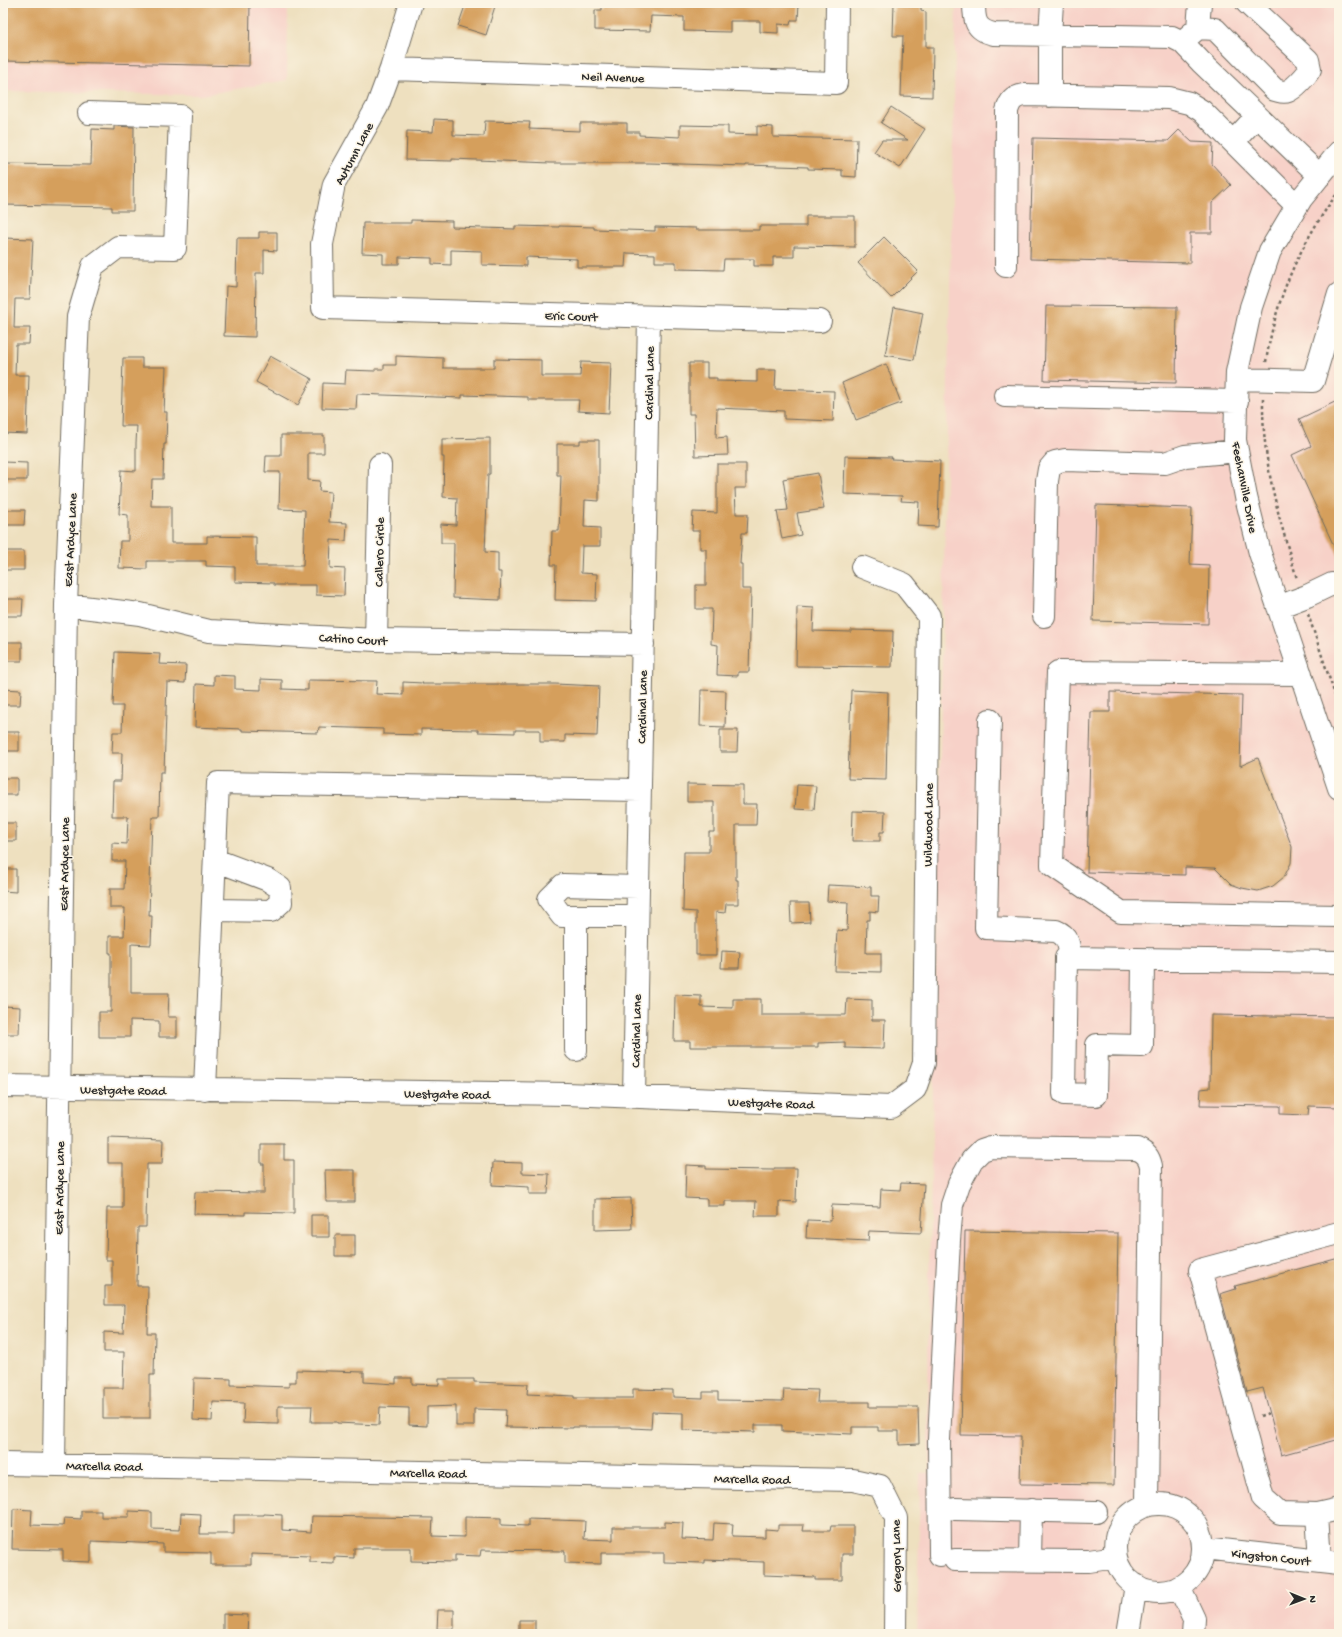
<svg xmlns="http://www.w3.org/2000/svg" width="1342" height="1637" viewBox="0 0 1342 1637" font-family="'Gochi Hand',sans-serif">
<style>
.built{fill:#f7d1c8}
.building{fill:#d59f5b}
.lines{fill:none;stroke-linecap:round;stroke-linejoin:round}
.minor-casing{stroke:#6f6a5f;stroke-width:24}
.path{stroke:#6f6a5f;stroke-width:2.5;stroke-dasharray:3 3;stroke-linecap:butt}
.minor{stroke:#fff;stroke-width:22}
.labels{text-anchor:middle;stroke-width:3;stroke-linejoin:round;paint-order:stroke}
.street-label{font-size:13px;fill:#2b2b2b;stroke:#fcf5e5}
</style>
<rect width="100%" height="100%" fill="#fcf5e5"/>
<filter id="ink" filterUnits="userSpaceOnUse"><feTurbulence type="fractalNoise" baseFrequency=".025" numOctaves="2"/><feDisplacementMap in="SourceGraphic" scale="8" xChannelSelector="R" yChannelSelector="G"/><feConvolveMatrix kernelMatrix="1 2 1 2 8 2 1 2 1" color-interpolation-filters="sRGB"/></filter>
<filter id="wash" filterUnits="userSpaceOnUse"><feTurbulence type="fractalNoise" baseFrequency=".012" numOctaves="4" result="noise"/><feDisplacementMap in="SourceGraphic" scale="16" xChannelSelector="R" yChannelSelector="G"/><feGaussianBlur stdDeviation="0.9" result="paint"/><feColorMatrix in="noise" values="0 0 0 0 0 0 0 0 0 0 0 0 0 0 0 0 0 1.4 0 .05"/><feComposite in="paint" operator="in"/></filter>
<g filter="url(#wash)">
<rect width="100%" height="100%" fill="#eee0bf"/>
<!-- built -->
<path class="built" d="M3,3H288L287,80L203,95L3,91Z
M956,3H1339V1634H917L920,1473H929L928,1325Z"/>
<g id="blocks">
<!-- building -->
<path class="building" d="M3,3H250L249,66L3,61Z
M466,3H496L486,35L458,26Z
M602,3H799L798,20H791L790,25L778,24V33L760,32V21H730V32L684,31V17L651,16L650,31L595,30V10H602Z
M894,3H921V11L926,12V47H933L932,97L901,96L903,36H893Z
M891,107L925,129L900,168L874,152L882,140H908L881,123Z
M434,119L453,120V135L484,136L485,121L530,122L529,129L580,131V123H627V132H639V135L680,137V125L728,126V134L757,135V126L773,127V137L857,139L856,177L842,176V170L808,169V167L746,165V166L649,163H551L452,159V161L406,160L407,131L433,132Z
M114,126L134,127L133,211H112V207L3,205V164L91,165L92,129L114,130Z
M1179,130L1192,142L1213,143L1212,164L1231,185L1212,203V233H1190V263L1030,259L1033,138L1168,141Z
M806,216H855V247L794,246V257H773V266H754V259H724L723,270L676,269V262H655V254L626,253L625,267H577V259L526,257V266L482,265V251L451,250V265L432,264V258L399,257V264H383V254L362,253L363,223H411V220L452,221V227L515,229V226L559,227V226L594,227V229L655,231V227L696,228V230H759V226H806Z
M259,232H277V251L264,250V273H256L255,337L224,336L226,286L236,287L237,238H259Z
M884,237L918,271L891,298L858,263Z
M3,238L33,239L30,299H15L14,328H30L29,344H16L15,375H29L27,434L3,433Z
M1046,306L1177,307L1176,383L1044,380Z
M894,307L923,313L914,360L885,355Z
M270,356L312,379L298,405L256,382Z
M396,356L443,358V368H494V359L541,360V376H580L581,362L611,363L609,413L578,411L579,400H528V397L462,395V398L357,394L356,409L322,408L323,383L345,384L346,370L375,371V369H384V365H396Z
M123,358H142V367H166L164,412H167L166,444H164L163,479H152L151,506H171V543H207V536L256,537V566H303L305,510L279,509L280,472H265L266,456H281V435H324V453H308V480L320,481L319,491L331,492L329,522L347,523L346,541L331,540L330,568L345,569L344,596L316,595V585H274V583L235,582V567L206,566V561H147V569L119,568L120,541H128V515L119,514L121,470L136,471V443L137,426H121Z
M689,363H707V378H717V381L757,382V370H776L775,389L834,391L833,421L784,419V411L717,408L716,438L727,437L728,455L695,456L694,414H689Z
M886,364L901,403L856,420L842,383Z
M1339,400V557L1292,455L1311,446L1299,419Z
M490,438V474H488L485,552L498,553V572H501L500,600L453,598L454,543H441V524L456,525L457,498L443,497L444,457H442V439Z
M580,440H599V501L585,500L584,527L600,528V546H582L581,573L597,574L596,601L555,600L556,565H551L552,531H559L561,475H557V444H580Z
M845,456L892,457L891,459L940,461L938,527L918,526L919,502L901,501L902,496L844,494Z
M3,462L27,463V480H3Z
M717,464H746V488H735L736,514H748L747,533H742L740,564H742V589H751L749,672H738V676L717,675L718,645L711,644L712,609H696V585H706V549H700V531H692L693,512L717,513Z
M818,473L824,509L797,513L801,535L782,539L777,511L788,510L783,479Z
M1096,505L1192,508L1190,564L1209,565L1208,624L1093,621Z
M3,510H25L24,525H3Z
M3,551H24V570H3Z
M3,599H23L22,616H3Z
M797,607L814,608L813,631L851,632V630L893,631L892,667L796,666Z
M3,642H22V661H3Z
M115,652L160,654L159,664L186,665L185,683L167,682L164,772H160L159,817H152L149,916H152L151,945L131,944V993H169L168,1017H177V1037H159V1021L130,1020V1037H99V1012H111V953H109V936H124L125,908H110V889H124L125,861H112V843L127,844L128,816H112L113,781H121L122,753H112L113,732H122L123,706H113Z
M214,675L235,676V689L261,690V679L282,680V689L308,690V680L377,681L376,694L403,695V682L423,683L422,684H555L599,686L597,736L565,735V742H540V730H515V733L478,732V730L421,729V735L383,734V729L319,727L318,733L242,731V729L195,727L196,684L214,685Z
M3,689L21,690L20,705H3Z
M701,690L726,691L725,727L700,726Z
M851,690L888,692L886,780L848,779Z
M1110,692L1242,695L1240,766L1258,758L1292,847L1291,863L1284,877L1273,886L1258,891L1242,888L1231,884L1215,868L1185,867V875L1087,872L1091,712H1110Z
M720,730H738L737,752H720Z
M3,732H19V751H3Z
M3,778H17V795H3Z
M687,784L743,785V804H757L756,825H736V880H738V904H726L725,913L716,912V955H696V912L683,911L684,852H709V832H714V802H687Z
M797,785L816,786L814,810L795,809Z
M853,811L885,812L884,832H880V841H852Z
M3,823H16V841H3Z
M3,869H16V892L3,891Z
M828,885L871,887V896H879L878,912L870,911V920H867L866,953H881V972L835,971L837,930L847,931L848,902L827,901Z
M790,903H809L810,922L791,923Z
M722,951L740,952L739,968H721Z
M675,995L701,996V1007L733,1008V999H761V1015H846L847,999L872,1000V1020H885L884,1049L845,1048V1042L818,1043V1047H690V1041H674Z
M3,1006L20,1007L19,1034H3Z
M1211,1015L1339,1017V1107L1309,1106L1308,1115L1280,1114V1106L1200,1105L1201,1089L1210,1088Z
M108,1138L163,1140L162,1164H147L146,1227H138L137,1286H148L147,1333H155L154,1375H150V1418H103V1388H123L124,1352H104V1332L123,1333L124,1305H105V1286H112V1260H106L107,1208H123V1163H108Z
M261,1144H284V1160H294V1213L245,1212V1215L194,1214L195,1192L264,1193V1164H261Z
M493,1162L522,1163V1173L549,1174L548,1194H529V1187L492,1185Z
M686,1165L706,1166V1169L774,1170V1168H797L796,1202L779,1201V1216H755L756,1201H725V1206H707V1199L685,1198Z
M325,1170H355V1202H326Z
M901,1183L924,1184L921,1233L869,1231L868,1241L806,1238L807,1220L831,1221L832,1205L880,1207L881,1189L900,1190Z
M631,1198L632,1229L595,1230V1199Z
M311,1215H329V1237H311Z
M965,1231L1118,1233L1114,1485L1020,1484L1021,1436L961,1435Z
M335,1235H355V1256H335Z
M1339,1258V1439L1281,1455L1263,1388L1247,1392L1220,1294L1236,1289L1235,1286Z
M296,1370L364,1372V1382L396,1384V1378H412V1384L439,1385V1379H474V1382L528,1384L527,1394L574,1396V1398H633V1389L673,1390V1397L703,1398V1392H718V1400L783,1401L784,1389L818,1390L817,1402H869V1407H918L919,1444L899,1445V1431H878V1427H852V1434L782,1431V1425H755V1432L683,1430V1413L652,1412L651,1429L632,1428V1427H573V1428L505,1427L506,1410L474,1409V1426H456V1406L427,1407V1426L409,1425V1408L380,1407L379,1425L337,1423V1422H311L312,1406H278V1424L243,1423L244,1403L213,1402L212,1421L193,1420L194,1378L231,1379V1385L289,1387V1382H296Z
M13,1509L32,1510L31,1525L63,1526L64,1518L81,1519V1511H101V1517H129V1511L152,1512V1529L180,1530L181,1513L201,1514L200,1534H234V1515H264V1514L282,1515V1530L311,1532L312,1516L433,1518L432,1536L465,1537V1517L501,1518V1525L528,1526V1519L585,1521L584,1539L613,1540V1527H665V1522L683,1523L682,1539L713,1540L714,1523L733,1524L732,1536L765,1537V1529L778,1530V1525H804L803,1531H830L831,1526H853V1554H842V1580H815V1577L764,1575V1562L704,1560V1563L664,1562V1553H601V1564L565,1563V1551L481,1550L480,1556L455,1555V1562L411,1561V1548H354V1558L334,1557V1563L310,1562V1556L251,1554V1565H211V1553L163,1552V1544L91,1541V1562L63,1561V1550L12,1549Z
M438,1610H454V1629H437Z
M223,1614L248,1615L247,1634H223Z
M519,1620H535V1634H519Z"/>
</g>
</g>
<g filter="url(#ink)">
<use href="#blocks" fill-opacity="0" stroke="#6f6a5f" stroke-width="1"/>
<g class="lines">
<!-- minor casing -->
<g class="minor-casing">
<path id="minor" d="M411,3L391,69L377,107L334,184L322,244L323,308L820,321
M974,3C974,20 975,30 994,34L1172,37L1182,42L1201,62L1320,176
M1198,28L1200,3
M1182,42L1198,28L1215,29L1275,90C1280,91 1283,93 1288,91C1294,89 1307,75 1310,69L1308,60L1247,3
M391,69L836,83L837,3
M1050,96V35L1052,3
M1233,142L1257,116
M1339,152L1301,199L1270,251L1251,307L1237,372L1235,440L1246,497L1260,553L1339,788
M1006,266L1007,111C1010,101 1013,97 1024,95L1169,98L1189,103L1202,111L1297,206
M1237,379L1313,381L1339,294
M1005,396L1237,401
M66,605L140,614L209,631L376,640L643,644
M1278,607L1307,596L1332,584
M1044,616L1047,481L1049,469L1055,462L1065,460L1165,463L1185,456L1237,451
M376,640L380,465
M1301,674L1058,672L1052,865L1121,912L1339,916
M990,720L986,928L1056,931C1069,936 1069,946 1071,959
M213,910L271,911L281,902L280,888L268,880L215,860
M576,916V1050
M637,916H562L549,899L563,885L638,887
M1143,960L1142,1046L1097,1045L1096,1095L1064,1094L1066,958L1339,962
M3,1086L566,1094L891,1107L915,1089L924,1063L929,616L904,584L862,567
M205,1090L218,783L640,790
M634,1096L649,317
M1339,1233L1200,1270L1263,1498L1280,1513L1317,1514L1339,1509
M3,1464L853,1480L880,1486L896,1518L895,1634
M54,1464L66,605L78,317L93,266L118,247L175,248L180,116L89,113
M1115 1548a44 44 0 1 1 88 0a44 44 0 1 1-88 0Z
M955,1509L1096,1512
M1317,1514L1320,1561
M1203,1548L1339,1563
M940,1555L939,1440L949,1240L952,1205L959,1184L972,1160L982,1150L991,1147L1137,1149C1146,1153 1149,1157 1151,1166L1147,1505
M955,1560L1089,1561L1116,1557
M1030,1560L1031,1510
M1179,1587L1194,1619L1193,1634
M1128,1634L1136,1585"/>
</g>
<!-- path -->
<path class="path" d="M1266,362C1276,296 1300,244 1339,191
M1263,398C1262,464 1279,517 1297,579
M1308,614L1339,707
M1260,1416L1269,1413"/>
<!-- minor -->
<use href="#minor" class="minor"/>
</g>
</g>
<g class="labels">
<!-- street labels -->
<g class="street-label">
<text transform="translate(613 76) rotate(2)" y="5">Neil Avenue</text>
<text transform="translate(353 153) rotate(-62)" y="5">Autumn Lane</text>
<text transform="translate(571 315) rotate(2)" y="5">Eric Court</text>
<text transform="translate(648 383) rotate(-89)" y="5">Cardinal Lane</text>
<text transform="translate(1246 487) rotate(79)" y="5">Feehanville Drive</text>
<text transform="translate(69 540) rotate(-87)" y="5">East Ardyce Lane</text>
<text transform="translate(378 552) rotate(-89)" y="5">Callero Circle</text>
<text transform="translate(353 638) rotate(3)" y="5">Catino Court</text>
<text transform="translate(641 707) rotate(-89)" y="5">Cardinal Lane</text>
<text transform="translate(927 825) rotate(-89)" y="5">Wildwood Lane</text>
<text transform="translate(63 864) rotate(-89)" y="5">East Ardyce Lane</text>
<text transform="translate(635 1031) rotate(-89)" y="5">Cardinal Lane</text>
<text transform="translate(123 1089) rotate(1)" y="5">Westgate Road</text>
<text transform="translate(447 1093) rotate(1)" y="5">Westgate Road</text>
<text transform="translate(771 1102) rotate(2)" y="5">Westgate Road</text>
<text transform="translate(58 1188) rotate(-89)" y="5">East Ardyce Lane</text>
<text transform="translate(104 1465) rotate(1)" y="5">Marcella Road</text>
<text transform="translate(428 1472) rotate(1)" y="5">Marcella Road</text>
<text transform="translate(752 1478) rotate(1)" y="5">Marcella Road</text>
<text transform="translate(895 1556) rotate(-91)" y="5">Gregory Lane</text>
<text transform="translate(1271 1556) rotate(6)" y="5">Kingston Court</text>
</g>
</g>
<!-- margin -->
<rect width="1342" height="1637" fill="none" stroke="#fcf5e5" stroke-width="16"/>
<!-- north arrow -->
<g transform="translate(1304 1599) rotate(91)" stroke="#fcf5e5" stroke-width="3" paint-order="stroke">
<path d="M0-3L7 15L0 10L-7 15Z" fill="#2b2b2b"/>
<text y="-6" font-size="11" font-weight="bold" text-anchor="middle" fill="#2b2b2b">N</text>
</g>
</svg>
